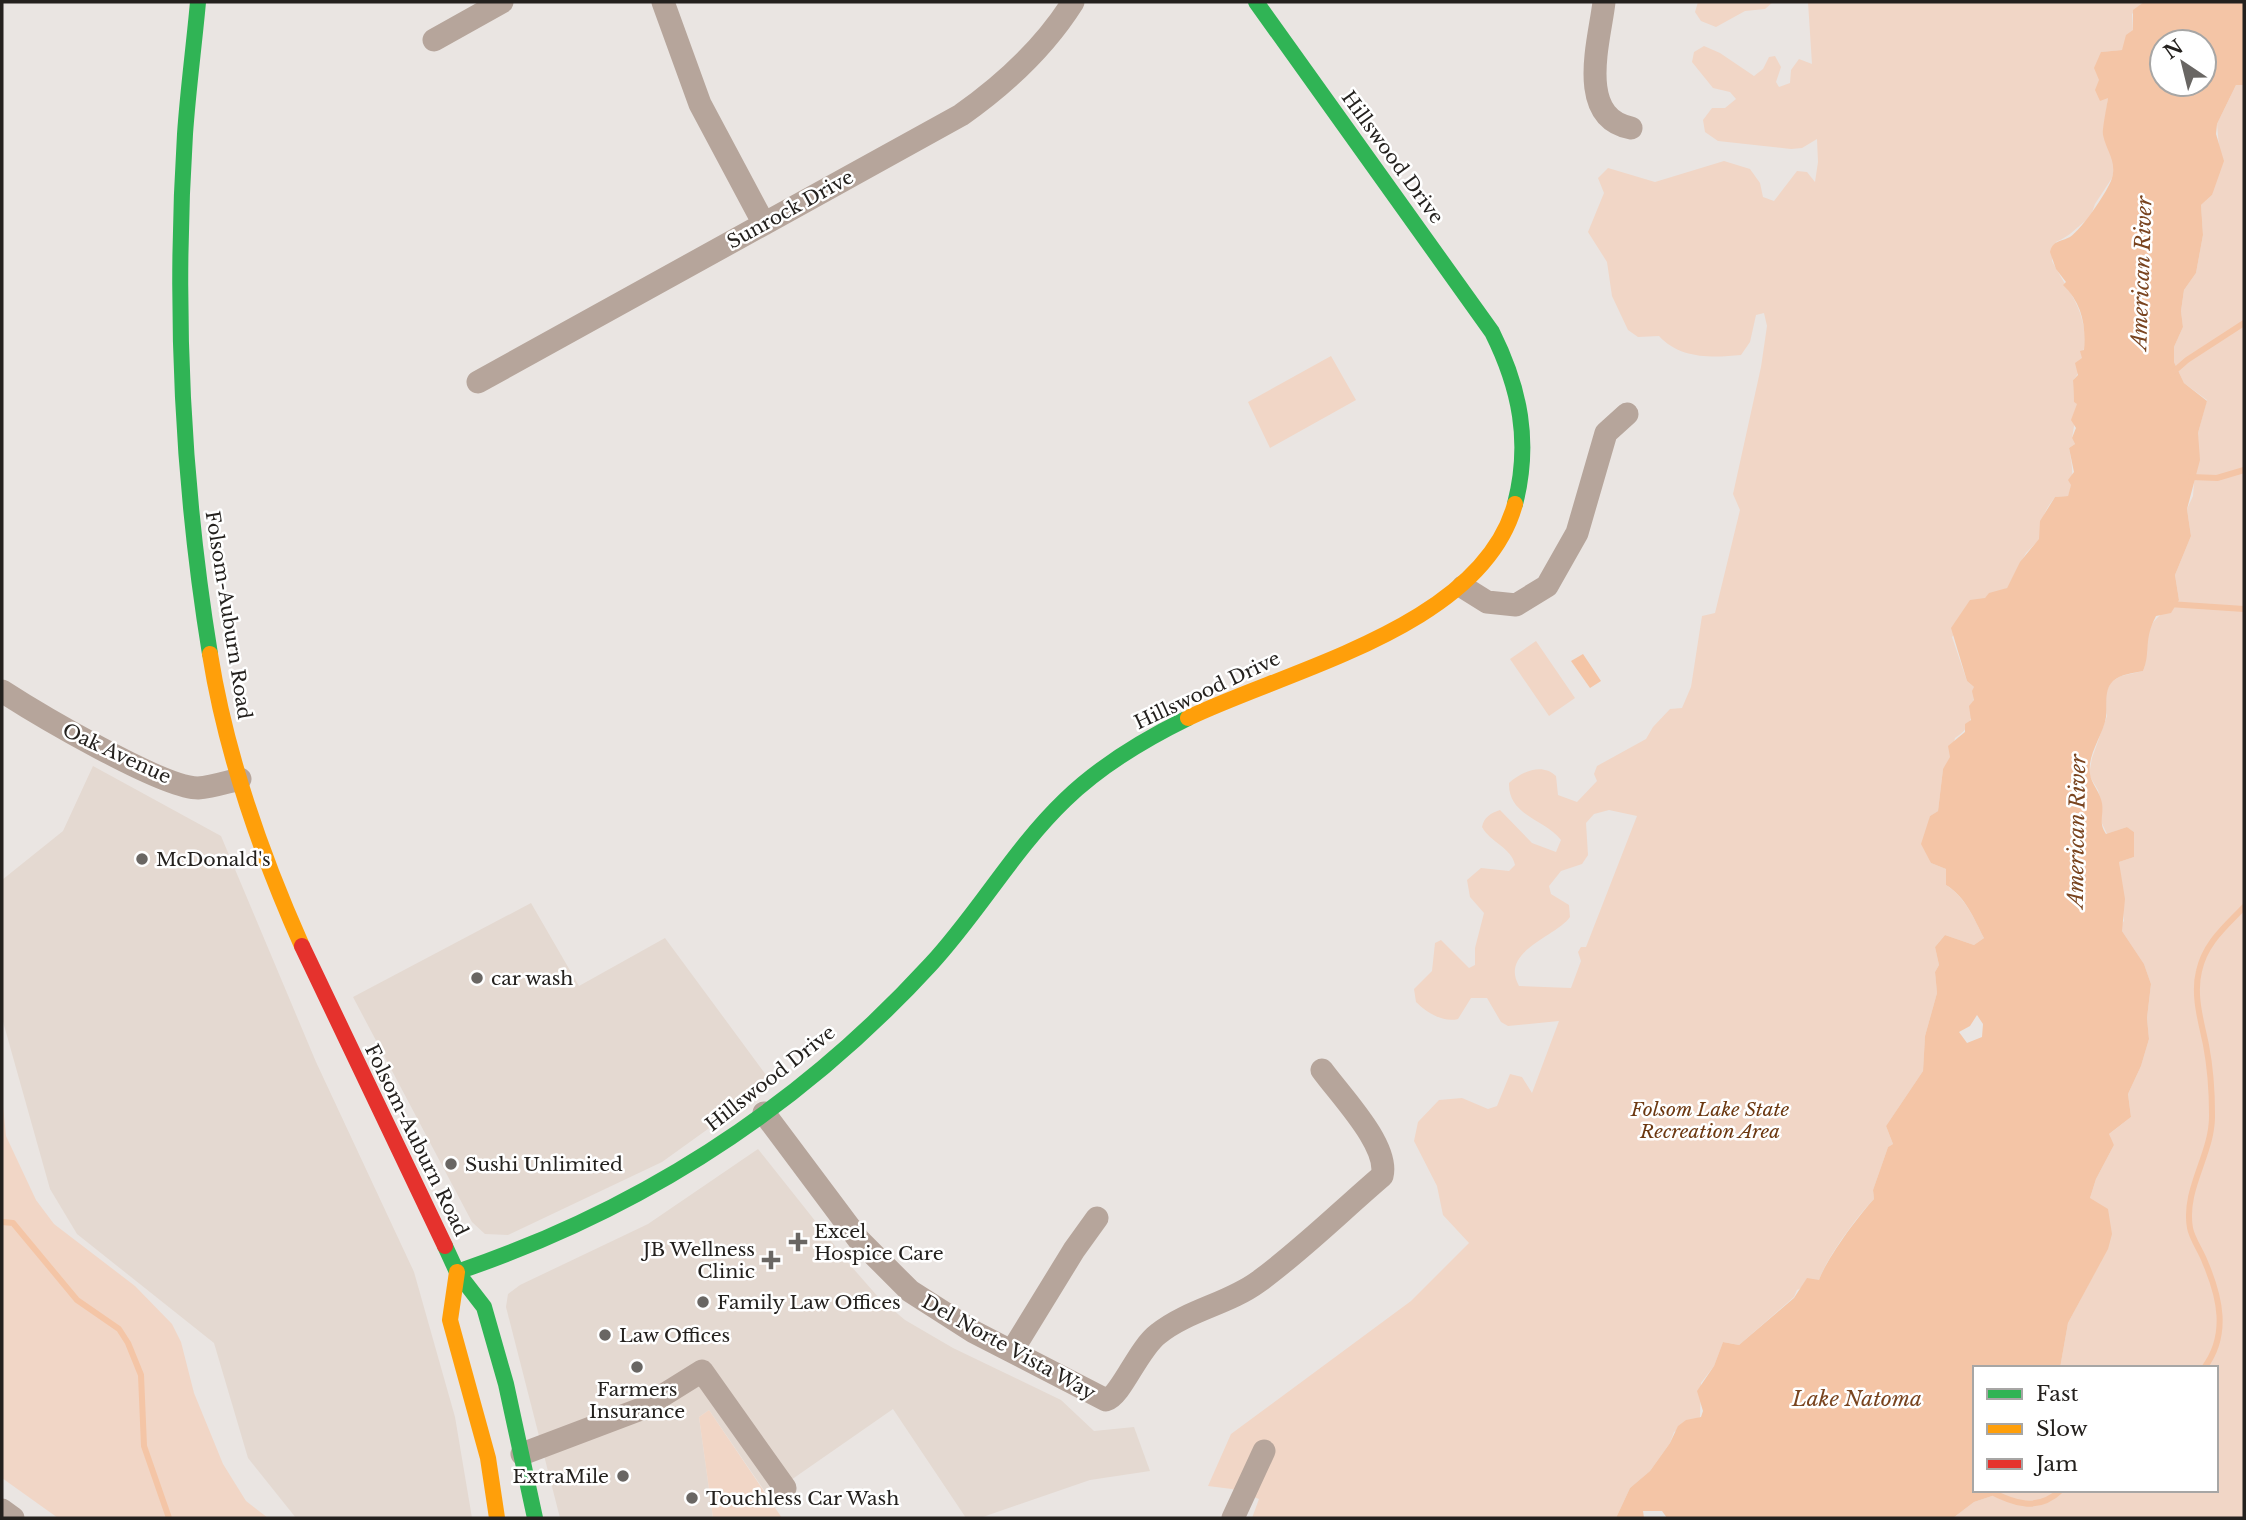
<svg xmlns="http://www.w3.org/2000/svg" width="2246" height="1520" viewBox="0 0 2246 1520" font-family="'Libre Baskerville',serif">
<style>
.built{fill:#e4d9d1}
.green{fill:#f1d6c6;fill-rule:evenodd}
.water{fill:#f4c5a6;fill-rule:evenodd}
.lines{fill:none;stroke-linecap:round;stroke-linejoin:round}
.stream{stroke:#f4c5a6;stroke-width:6}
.street{stroke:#b6a59b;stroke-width:23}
.fast{stroke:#30b455;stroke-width:16}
.slow{stroke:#ff9f0a;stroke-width:16}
.jam{stroke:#e5322d;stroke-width:16}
.poi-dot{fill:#696663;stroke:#fff;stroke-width:2.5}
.labels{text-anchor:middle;stroke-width:5;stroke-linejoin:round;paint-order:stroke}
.street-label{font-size:19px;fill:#24211e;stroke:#fff}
.poi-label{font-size:19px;fill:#24211e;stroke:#fff;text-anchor:start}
.park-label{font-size:19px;font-style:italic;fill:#6c3811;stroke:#fff}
.water-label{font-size:21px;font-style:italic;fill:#79441f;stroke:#fff}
</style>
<rect width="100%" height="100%" fill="#eae5e2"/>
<!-- built -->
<path class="built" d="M93,766L221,836L316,1062L414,1272L455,1417L472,1518H296L248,1458L214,1343L77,1234L50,1189L2,1018V880L63,831Z
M531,903L579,986L665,938L772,1083L662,1162L508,1235L485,1234L472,1222L353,997Z
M758,1149L851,1266L879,1298L905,1320L953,1348L1061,1400L1094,1431L1134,1427L1150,1471L1090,1480L980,1518H966L893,1409L768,1496L709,1410L699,1417L713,1518H560L506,1307L508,1294L520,1285L648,1224Z"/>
<!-- green -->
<path class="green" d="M1698,2H1773L1765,9L1745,11L1716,27L1701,21L1695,12Z
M1808,2H2144L2132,14L2133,30L2122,50L2101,52L2099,84L2108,98L2103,134L2115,164L2112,178L2095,204L2090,218C2077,226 2071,236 2056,242L2052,261C2070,296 2092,314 2082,360C2080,368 2079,374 2073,380L2074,402L2078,403L2072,438L2075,444L2069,448C2072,465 2075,479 2068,496L2055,497C2044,511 2040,521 2040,539L2026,553L2007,588L1985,598L1952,637L1967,681L1974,687C1974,707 1974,727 1955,738L1949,762L1943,769L1938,811L1930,816C1928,834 1925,845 1931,863L1946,869V885C1966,898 1974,919 1984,938L1974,945L1945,935L1935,947L1939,965L1935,972L1937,993L1925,1036L1923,1071L1886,1126L1893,1144L1888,1147L1873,1190L1874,1199C1857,1216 1826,1259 1819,1280L1797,1290L1794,1297L1739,1345L1723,1342L1714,1366L1701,1383L1700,1417L1674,1432L1670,1443L1650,1471L1630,1488L1616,1518H1252L1259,1499L1232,1489L1208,1486L1231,1434L1411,1301L1469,1243L1443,1215L1437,1186L1414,1141L1418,1122L1439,1100L1462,1098L1488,1109L1497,1106L1510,1074L1522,1077L1532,1093L1559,1021L1508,1026L1501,1022L1487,998H1471L1458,1019C1443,1023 1426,1012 1416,1002L1414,989L1432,971L1435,943L1441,940L1469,968L1475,965V948L1484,913L1470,897L1467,880L1481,868L1509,871L1515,865C1512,848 1490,842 1482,827C1484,817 1491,813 1500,810L1532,843L1556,852L1561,840C1545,819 1508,816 1509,783C1521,772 1542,762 1556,776L1558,795L1577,802L1597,781L1594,774L1597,766L1646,739L1653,727L1670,709L1682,708L1691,687L1702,616L1715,613L1740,510L1733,494L1761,367L1767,326L1764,313L1756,315L1750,342L1741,355C1712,358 1680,359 1659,336L1638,337L1628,330L1612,296L1607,262L1588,232L1604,193L1598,178L1608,168L1655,182L1724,161L1750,169L1760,183L1763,197L1774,201L1797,171L1807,172L1815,182L1818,162L1817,139L1802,148L1791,149L1718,141L1705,132L1703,120L1712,108H1725L1736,99L1730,92L1713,88L1692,62L1694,52L1704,46L1720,53L1754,76L1763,69L1769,57L1775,56L1781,67L1776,82L1779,87L1790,83L1791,70L1799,59L1812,64ZM1609,810L1637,816L1586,947H1581L1578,952L1581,961L1571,988L1519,986C1499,951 1556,937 1570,917L1569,905L1551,894L1549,886L1561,871L1582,864L1588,855L1586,823L1594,814Z
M2236,85H2244V1518H1953L1974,1502L1992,1496L1998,1490H2216V1368H2060L2068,1323L2101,1261L2090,1198L2096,1179L2114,1145L2108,1135L2131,1117L2128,1094L2141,1066L2149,1039L2147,1018L2151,984L2144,964L2122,931V924L2124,921L2119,862L2134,857V832L2127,827L2107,834L2100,819L2102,805L2098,790L2089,775L2092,758L2107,716L2106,692L2111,682L2121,676L2143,671C2147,662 2145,658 2145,649C2145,622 2161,615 2179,600L2175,575L2191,536L2187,509L2193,496L2198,433L2207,400L2184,383L2174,362V347L2183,327L2181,311L2184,290L2196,273L2203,235L2201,205L2212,195L2219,147L2217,124Z
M1331,356L1356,400L1270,448L1248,402Z
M1536,641L1575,698L1549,716L1510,659Z
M2,1096L6,1136L36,1200L54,1224L135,1286L172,1324L181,1342L194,1393L223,1464L246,1501L268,1518H58L2,1478Z
M709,1410L782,1518H713L699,1417Z"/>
<!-- water -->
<path class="water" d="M2144,2H2244V85H2236L2217,124L2216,134L2224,161L2212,195L2201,205L2203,235L2196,273L2184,290L2181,311L2183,327L2174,347V362L2184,383L2207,401L2198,433L2200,460L2187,509L2191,536L2175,575L2179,600L2171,613L2156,616C2143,640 2151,653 2143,671C2133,673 2121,674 2113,681C2103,691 2108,705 2106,717C2103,736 2087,754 2090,774C2091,783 2100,792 2102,803C2104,816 2098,822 2106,834L2127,827L2134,832V857L2119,862L2125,899L2122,931L2144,964L2151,984L2147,1018L2149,1039L2141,1066L2128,1094L2131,1117L2109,1134L2114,1145L2096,1179L2090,1198L2108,1209L2112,1234L2108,1249L2068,1323L2060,1368H1975V1490H1998L1992,1496L1974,1502L1953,1518H1667L1662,1511H1643L1644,1518H1616L1630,1488L1650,1471L1670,1443L1678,1426L1686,1420L1701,1417L1703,1411L1697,1391L1714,1366L1723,1342L1739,1345L1794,1298L1807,1278L1819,1280C1826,1260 1858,1216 1874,1199L1873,1190L1888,1147L1893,1144L1886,1126L1923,1071L1925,1036L1937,993L1935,972L1939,965L1935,947L1945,935L1974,945L1984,938C1974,919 1966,897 1946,885V869L1931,863L1921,844L1930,816L1938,811L1943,769L1950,757L1948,746L1965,732V724L1971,720L1969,706L1974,700L1972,691L1974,687L1967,681L1951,628L1970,600L1985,598L1989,593L2007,588L2020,562L2039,539L2040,521L2055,497L2068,496L2071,485L2068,480L2074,472L2069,448L2075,444L2072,438L2076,428L2071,420L2077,404L2074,402L2073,380L2078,375L2075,363L2082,358L2080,351L2084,350C2086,325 2082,303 2063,285L2066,282L2056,269L2050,252C2053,240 2061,242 2070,237C2082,229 2105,195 2111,181C2118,162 2107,153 2103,135C2102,130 2107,105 2108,98L2100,101L2095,90L2099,80L2094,68L2101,52L2122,50L2126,35L2133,30V10ZM2162,42H2204V84H2162ZM1977,1015L1983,1024L1982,1037L1967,1043L1959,1032L1970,1026Z
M1583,654L1601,681L1590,688L1571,661Z"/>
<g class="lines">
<!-- stream -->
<path class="stream" d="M2171,374L2187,360L2244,323
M2191,477L2217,478L2244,470
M2169,604L2244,609
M2,1222L13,1223L77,1300L119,1329L128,1343L141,1375L144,1446L169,1518
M2204,1368C2229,1335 2220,1297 2205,1262C2201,1251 2192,1239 2190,1228C2183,1188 2213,1154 2212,1114C2212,1092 2210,1066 2206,1045C2201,1021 2193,995 2199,971C2205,943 2225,927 2244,907
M1988,1490C2014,1504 2038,1512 2061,1490"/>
<!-- street -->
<path class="street" d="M663,2L700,104L764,224
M1604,2C1600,39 1575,117 1631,128
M434,40L502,2
M478,382L961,115C1005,84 1044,48 1073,2
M1463,587L1487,602L1516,605L1547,586L1577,533L1606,433L1627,414
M2,691C36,713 162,788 198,788C212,787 227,782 240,779
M764,1113L859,1240L910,1291L974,1332L1106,1400C1121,1396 1138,1349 1158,1334C1188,1310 1228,1304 1258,1282C1302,1250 1341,1211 1382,1176C1390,1146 1340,1095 1322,1070
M1012,1351L1074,1250L1097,1218
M522,1454L641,1409L702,1371L785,1488
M2,1510L13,1518
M1233,1518L1264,1451"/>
<!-- fast -->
<path class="fast" d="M198,2C194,46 188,90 185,134C174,308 182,482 210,654
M1256,2L1492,332C1520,388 1531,442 1515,504
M445,1246L457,1272L484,1307L506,1384L535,1518
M457,1272C640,1210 800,1107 931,964C979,912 1014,849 1065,800C1101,765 1143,740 1188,718"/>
<!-- slow -->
<path class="slow" d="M210,654C226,754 261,854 302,946
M1188,718C1290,669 1482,626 1515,504
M457,1272L450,1320L488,1458L497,1518"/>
<!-- jam -->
<path class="jam" d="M302,946L445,1246"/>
</g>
<!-- markers -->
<g class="poi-dot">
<circle cx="142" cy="859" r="7"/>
<circle cx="477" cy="978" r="7"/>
<circle cx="451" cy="1164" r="7"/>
<path d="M794.5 1231.5h7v7h7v7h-7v7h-7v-7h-7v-7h7z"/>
<path d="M767.5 1249.5h7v7h7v7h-7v7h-7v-7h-7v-7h7z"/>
<circle cx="703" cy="1302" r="7"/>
<circle cx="605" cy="1335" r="7"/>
<circle cx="637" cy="1367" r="7"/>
<circle cx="623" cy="1476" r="7"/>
<circle cx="692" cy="1498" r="7"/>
</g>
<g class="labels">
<!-- street labels -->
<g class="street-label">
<text transform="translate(1393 157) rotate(54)" y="7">Hillswood Drive</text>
<text transform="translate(790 209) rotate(-29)" y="7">Sunrock Drive</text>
<text transform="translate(229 615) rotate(81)" y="7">Folsom-Auburn Road</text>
<text transform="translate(1207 690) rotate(-25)" y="7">Hillswood Drive</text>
<text transform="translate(117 753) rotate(25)" y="7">Oak Avenue</text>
<text transform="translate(770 1078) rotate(-38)" y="7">Hillswood Drive</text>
<text transform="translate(417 1140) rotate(64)" y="7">Folsom-Auburn Road</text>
<text transform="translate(1009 1347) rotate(29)" y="7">Del Norte Vista Way</text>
</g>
<!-- poi labels -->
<g class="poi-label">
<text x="156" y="866">McDonald's</text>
<text x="491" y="985">car wash</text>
<text x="465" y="1171">Sushi Unlimited</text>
<text x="814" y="1238">Excel<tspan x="814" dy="22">Hospice Care</tspan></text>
<text x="755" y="1256" text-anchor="end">JB Wellness<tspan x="755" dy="22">Clinic</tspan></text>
<text x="717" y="1309">Family Law Offices</text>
<text x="619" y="1342">Law Offices</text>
<text x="637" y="1396" text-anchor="middle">Farmers<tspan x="637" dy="22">Insurance</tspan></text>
<text x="609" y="1483" text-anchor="end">ExtraMile</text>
<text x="706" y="1505">Touchless Car Wash</text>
</g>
<!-- park labels -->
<g class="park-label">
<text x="1710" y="1116">Folsom Lake State<tspan x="1710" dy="22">Recreation Area</tspan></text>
</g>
<!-- water labels -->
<g class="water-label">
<text transform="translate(2142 273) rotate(-88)" y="7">American River</text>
<text transform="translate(2077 831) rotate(-89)" y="7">American River</text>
<text x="1857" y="1406">Lake Natoma</text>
</g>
</g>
<!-- border -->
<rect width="2246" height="1520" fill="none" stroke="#24211e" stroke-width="7"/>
<!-- legend -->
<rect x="1973" y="1366" width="245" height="126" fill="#ffffff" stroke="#a7a6a5" stroke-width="2"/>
<rect x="1987" y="1389" width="35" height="10" fill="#30b455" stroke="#a7a6a5" stroke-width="2"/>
<text x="2036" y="1401" font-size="21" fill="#24211e">Fast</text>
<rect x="1987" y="1424" width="35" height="10" fill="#ff9f0a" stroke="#a7a6a5" stroke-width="2"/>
<text x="2036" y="1436" font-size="21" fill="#24211e">Slow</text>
<rect x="1987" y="1459" width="35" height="10" fill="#e5322d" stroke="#a7a6a5" stroke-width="2"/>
<text x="2036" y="1471" font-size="21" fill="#24211e">Jam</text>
<!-- north arrow -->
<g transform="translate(2183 63) rotate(325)"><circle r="33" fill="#ffffff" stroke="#a7a6a5" stroke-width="2"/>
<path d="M0-5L12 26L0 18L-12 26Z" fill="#696663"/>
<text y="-10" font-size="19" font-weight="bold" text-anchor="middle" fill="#24211e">N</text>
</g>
</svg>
